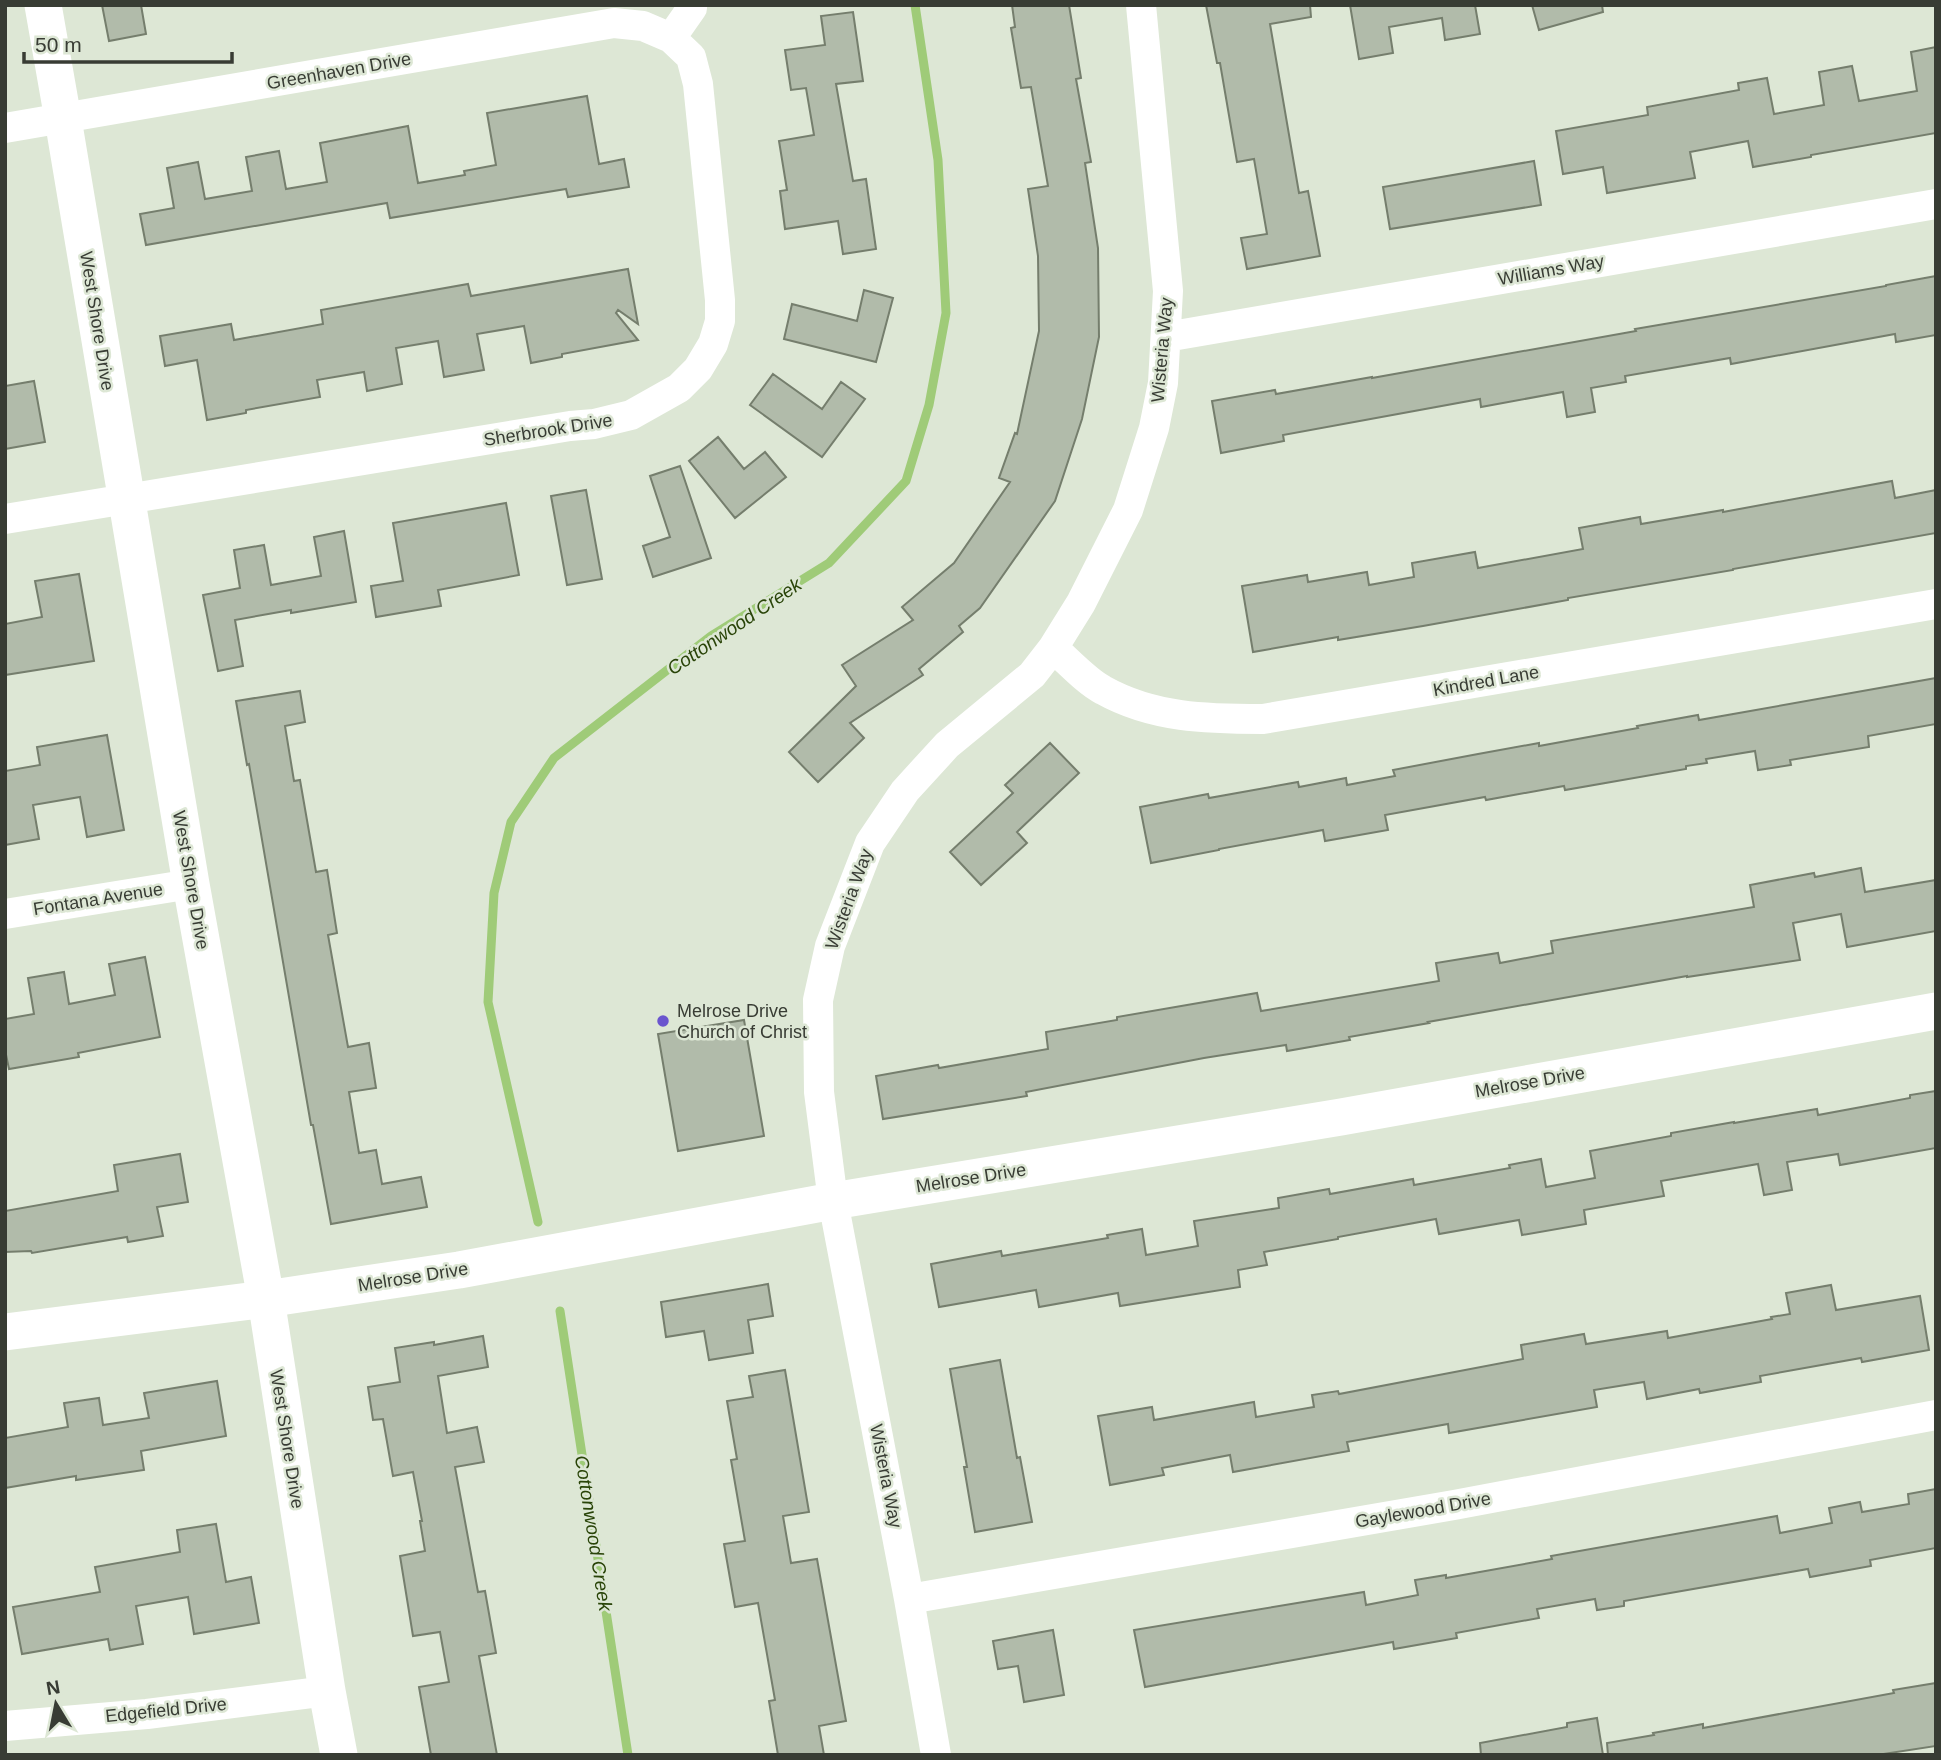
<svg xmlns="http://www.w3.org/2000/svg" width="1941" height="1760" viewBox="0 0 1941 1760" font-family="Helvetica,sans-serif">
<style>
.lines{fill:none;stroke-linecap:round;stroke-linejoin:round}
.stream{stroke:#9fcb78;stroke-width:9}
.building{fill:#b1bbaa;stroke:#757e6d;stroke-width:2}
.minor{stroke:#fff;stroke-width:30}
.tertiary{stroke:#fff;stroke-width:37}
.poi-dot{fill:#6a55ce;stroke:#dde7d5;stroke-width:2.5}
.labels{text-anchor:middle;stroke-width:5;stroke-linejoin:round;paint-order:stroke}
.street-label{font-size:18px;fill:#383c34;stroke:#dde7d5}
.poi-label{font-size:18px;fill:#383c34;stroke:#dde7d5;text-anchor:start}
.water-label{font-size:19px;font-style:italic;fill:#294408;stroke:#dde7d5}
</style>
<rect width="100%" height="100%" fill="#dde7d5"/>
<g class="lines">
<!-- stream -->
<path class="stream" d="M538,1222L488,1002L494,893L511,822L554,758L711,636L829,563L906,481L929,405L946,313L938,160L915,5
M560,1311L628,1755"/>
</g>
<!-- building -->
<path class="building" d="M102,5H141L146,34L109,41Z
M1012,5H1069L1081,78L1076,79L1091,162L1085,163L1098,248L1099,337L1082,419L1055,501L980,608L959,626L963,632L919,669L923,675L850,723L864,738L818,782L789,752L856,686L842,665L913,620L902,607L954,563L1010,482L999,478L1015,433L1017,434L1039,331L1038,256L1028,189L1048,186L1031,87L1021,88L1011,28L1015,27Z
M1206,5H1310L1311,17L1270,24L1299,193L1308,191L1320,256L1247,269L1241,238L1267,234L1254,159L1237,162L1220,63H1217Z
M1350,5H1475L1480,34L1445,40L1442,18L1389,27L1393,53L1359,59Z
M1532,5H1602L1603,12L1539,30Z
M853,12L863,81L836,84L853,181L866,179L876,249L843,254L838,221L785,229L780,191L787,190L779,141L814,135L806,88L791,90L785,50L825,45L821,16Z
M1936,47V133L1811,155V157L1753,167L1748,141L1690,152L1695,178L1607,193L1603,167L1563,174L1556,131L1648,115L1647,107L1739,90L1738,83L1767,78L1774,114L1824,105L1819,72L1852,66L1859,101L1917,91L1911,52Z
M587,96L599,164L624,159L629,187L568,197L566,189L390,218L387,203L146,245L140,214L174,208L167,168L198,162L205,199L252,191L246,157L279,151L286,189L327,182L320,143L408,126L418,183L465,175L464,171L496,165L487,113Z
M1534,161L1541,205L1390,229L1383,187Z
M628,269L638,324L618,310L616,313L638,340L562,354V357L531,363L524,326L477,334L484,370L444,377L438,341L396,348L402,384L367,391L364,372L317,380L320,397L246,410V413L207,420L197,360L165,366L160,336L231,324L234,340L323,324L321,310L468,284L471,296Z
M1936,276V335L1896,342L1895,334L1731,364L1730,358L1625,376L1626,382L1591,388L1595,412L1567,417L1563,392L1481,407L1480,399L1283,435L1284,441L1221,453L1212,401L1275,390L1276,394L1372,377V378L1636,331L1635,329L1886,286V285Z
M864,290L893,298L876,362L784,339L792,304L857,321Z
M773,374L822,409L841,382L865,399L822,457L750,405Z
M34,381L45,442L5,449V386Z
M718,437L744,469L765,452L786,477L735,518L689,461Z
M680,466L711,558L653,577L643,546L670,537L650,476Z
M1892,481L1895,498L1936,490V533L1733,569V570L1568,598V600L1423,626L1338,640V637L1253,652L1242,586L1307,575L1308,582L1367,572L1369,585L1414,577L1412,563L1475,552L1478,568L1583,549L1579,528L1640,517L1641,524L1723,510V512Z
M586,490L602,579L567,585L551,496Z
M506,503L519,575L438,590L441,606L376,617L371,586L403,581L393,523Z
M344,531L356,602L291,613V610L235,620L243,666L218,671L203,595L240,588L234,550L264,545L271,585L321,576L314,537Z
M79,574L94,661L5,675V624L42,617L35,581Z
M1936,678V724L1868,736L1869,747L1790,760L1791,765L1758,770L1755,751L1706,759L1707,763L1686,766V769L1565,790L1564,786L1486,800L1485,797L1385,815L1388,830L1325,841L1323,830L1219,849V850L1151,863L1140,807L1208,794L1209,798L1298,782L1299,787L1346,778L1347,785L1395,776L1393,770L1478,754L1539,743V746L1638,728L1637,726L1698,715L1699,720Z
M300,691L305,722L285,726L294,781L300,780L316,872L327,870L337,933L328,935L348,1047L369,1043L376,1088L349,1092L359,1153L376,1150L382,1184L421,1177L427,1207L331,1224L313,1125H311L249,764L247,765L236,701Z
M107,735L124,830L87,837L80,797L33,805L39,839L5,845V771L40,765L37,747Z
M1050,743L1079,773L1017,832L1027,843L981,885L950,852L1013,793L1005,785Z
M1861,868L1865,892L1936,880V931L1847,947L1841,914L1793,923L1800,960L1687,977V976L1428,1022L1429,1023L1349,1037L1350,1040L1287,1051L1286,1045L1204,1058L1026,1092L1027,1096L883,1119L876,1076L938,1065L939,1068L1048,1049L1046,1032L1117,1020V1017L1257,993L1261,1011L1439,981L1436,963L1498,953L1500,963L1553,953L1551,941L1754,907L1750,885L1814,873L1815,877Z
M145,957L160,1037L78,1053L79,1057L9,1069L5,1050V1019L34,1014L28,978L64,972L69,1004L115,995L109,964Z
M744,1020L764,1136L678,1151L658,1034Z
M1936,1091V1148L1840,1165L1838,1154L1787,1162L1792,1190L1764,1195L1758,1164L1661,1181L1664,1196L1584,1210L1586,1224L1522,1235L1519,1220L1439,1234L1436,1219L1338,1237V1239L1264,1252L1267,1265L1238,1270L1240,1287L1120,1306L1118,1293L1039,1307L1036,1290L939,1307L931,1264L1001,1251L1002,1256L1108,1238L1107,1235L1142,1229L1146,1255L1198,1246L1194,1221L1279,1208L1278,1198L1329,1189L1330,1194L1413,1179L1414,1185L1510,1168L1509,1165L1541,1159L1546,1187L1595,1178L1590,1151L1671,1136V1133L1734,1122V1123L1817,1109L1818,1115L1910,1098V1095Z
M180,1154L188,1202L157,1207L163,1236L128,1242L127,1237L32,1253L31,1251L5,1252V1211L118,1191L114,1165Z
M768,1284L773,1316L748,1320L753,1353L709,1360L704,1331L666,1337L661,1302Z
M1831,1285L1836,1310L1920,1296L1929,1350L1862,1362L1861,1358L1760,1376L1761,1382L1700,1393L1699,1389L1647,1399L1644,1382L1594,1390L1597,1407L1449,1433L1448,1424L1347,1442L1349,1451L1233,1472L1230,1455L1162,1468L1164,1475L1110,1485L1098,1416L1152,1407L1154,1420L1254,1402L1256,1417L1314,1407L1312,1395L1338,1391L1339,1394L1523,1359L1521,1345L1584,1334L1586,1344L1667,1331L1668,1338L1772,1319L1771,1317L1790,1314L1786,1293Z
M483,1336L488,1367L438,1376L447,1433L477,1427L484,1462L455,1467L478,1592L485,1591L496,1653L479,1656L497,1755H431L419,1687L449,1682L440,1632L413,1636L400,1556L425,1551L420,1521H422L413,1472L393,1476L383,1419L373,1420L368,1387L400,1382L395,1348L434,1342V1345Z
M1000,1360L1017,1458L1020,1457L1032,1522L975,1532L964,1467H967L950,1369Z
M785,1370L809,1512L783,1516L791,1563L817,1559L846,1721L819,1726L824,1755H778L769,1701L775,1700L758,1603L735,1607L724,1544L745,1541L731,1460L737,1459L727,1401L753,1397L749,1376Z
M217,1381L226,1436L141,1451L144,1470L76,1480V1476L5,1488V1438L68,1427L64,1403L99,1398L103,1425L149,1418L144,1393Z
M1936,1489V1548L1870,1560L1871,1566L1810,1577L1808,1569L1624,1601V1606L1597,1610L1595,1599L1537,1609L1539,1618L1456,1633L1457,1638L1394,1649L1393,1642L1145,1687L1134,1630L1364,1592L1366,1605L1418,1595L1415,1580L1446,1575V1578L1552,1559L1551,1556L1777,1516L1780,1533L1832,1523L1829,1508L1860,1502L1862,1512L1909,1504L1908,1494Z
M216,1524L226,1582L251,1577L259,1623L194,1634L188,1597L136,1606L143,1644L110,1650L108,1639L22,1654L13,1607L100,1592L95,1567L180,1552L177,1530Z
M1053,1630L1064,1695L1024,1702L1018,1666L998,1669L993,1641Z
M1936,1683V1746L1877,1755H1608L1607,1743L1654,1735L1653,1733L1703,1724V1728L1894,1693L1893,1690Z
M1597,1718L1603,1755H1481L1480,1743L1567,1727V1723Z"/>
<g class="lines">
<!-- minor -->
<path class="minor" d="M5,128L614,23L643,26L671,38
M1166,337L1936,204
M5,519L570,426L594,424L631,415L679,388L698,369L713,344L720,321V300L698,84L691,57L671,38L692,8
M1053,648C1067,660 1087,682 1103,690C1153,718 1207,719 1263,719L1936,604
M5,914L191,884
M909,1599L1454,1505L1936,1415
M5,1726L147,1714L327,1691
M936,1755L909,1599L833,1201L819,1092L818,1000L830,946L870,843L905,791L947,745L1032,675L1053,648L1081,603L1128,510L1154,428L1163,383L1168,291L1141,5"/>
<!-- tertiary -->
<path class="tertiary" d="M43,5L63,119L191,884L266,1299L327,1691L339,1755
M5,1332L266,1299L459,1270L833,1201L1341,1117L1936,1011"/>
</g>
<!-- markers -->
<circle class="poi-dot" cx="663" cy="1021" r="7"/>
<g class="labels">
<!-- street labels -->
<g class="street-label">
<text transform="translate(339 71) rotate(-10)" y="6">Greenhaven Drive</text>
<text transform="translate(1551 270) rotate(-10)" y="6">Williams Way</text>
<text transform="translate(97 321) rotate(81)" y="6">West Shore Drive</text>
<text transform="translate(1162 350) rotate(-85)" y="6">Wisteria Way</text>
<text transform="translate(548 430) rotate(-9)" y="6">Sherbrook Drive</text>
<text transform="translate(1486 681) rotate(-10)" y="6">Kindred Lane</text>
<text transform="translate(191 880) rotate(80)" y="6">West Shore Drive</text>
<text transform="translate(98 899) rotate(-9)" y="6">Fontana Avenue</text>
<text transform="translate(849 899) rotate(-70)" y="6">Wisteria Way</text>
<text transform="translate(1530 1082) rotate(-10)" y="6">Melrose Drive</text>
<text transform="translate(971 1178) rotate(-9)" y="6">Melrose Drive</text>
<text transform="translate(413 1277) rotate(-9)" y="6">Melrose Drive</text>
<text transform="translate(287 1439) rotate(81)" y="6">West Shore Drive</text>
<text transform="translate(886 1476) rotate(79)" y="6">Wisteria Way</text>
<text transform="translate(1423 1510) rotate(-10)" y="6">Gaylewood Drive</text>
<text transform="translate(166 1710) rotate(-6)" y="6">Edgefield Drive</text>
</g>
<!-- poi labels -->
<g class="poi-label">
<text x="677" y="1017">Melrose Drive<tspan x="677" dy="21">Church of Christ</tspan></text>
</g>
<!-- water labels -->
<g class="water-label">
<text transform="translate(734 626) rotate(-34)" y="7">Cottonwood Creek</text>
<text transform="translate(594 1533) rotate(81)" y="7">Cottonwood Creek</text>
</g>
</g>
<!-- border -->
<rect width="1941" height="1760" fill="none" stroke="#383c34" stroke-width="14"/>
<!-- north arrow -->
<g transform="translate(56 1704) rotate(350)" stroke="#dde7d5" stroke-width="5" paint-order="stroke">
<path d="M0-5L12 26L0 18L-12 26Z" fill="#383c34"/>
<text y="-10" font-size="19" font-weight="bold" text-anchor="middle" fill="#383c34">N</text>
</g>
<!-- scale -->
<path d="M24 52v10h208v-10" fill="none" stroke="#383c34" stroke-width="3.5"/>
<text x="35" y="52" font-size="21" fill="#383c34" stroke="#dde7d5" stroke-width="5" paint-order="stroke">50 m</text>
</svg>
